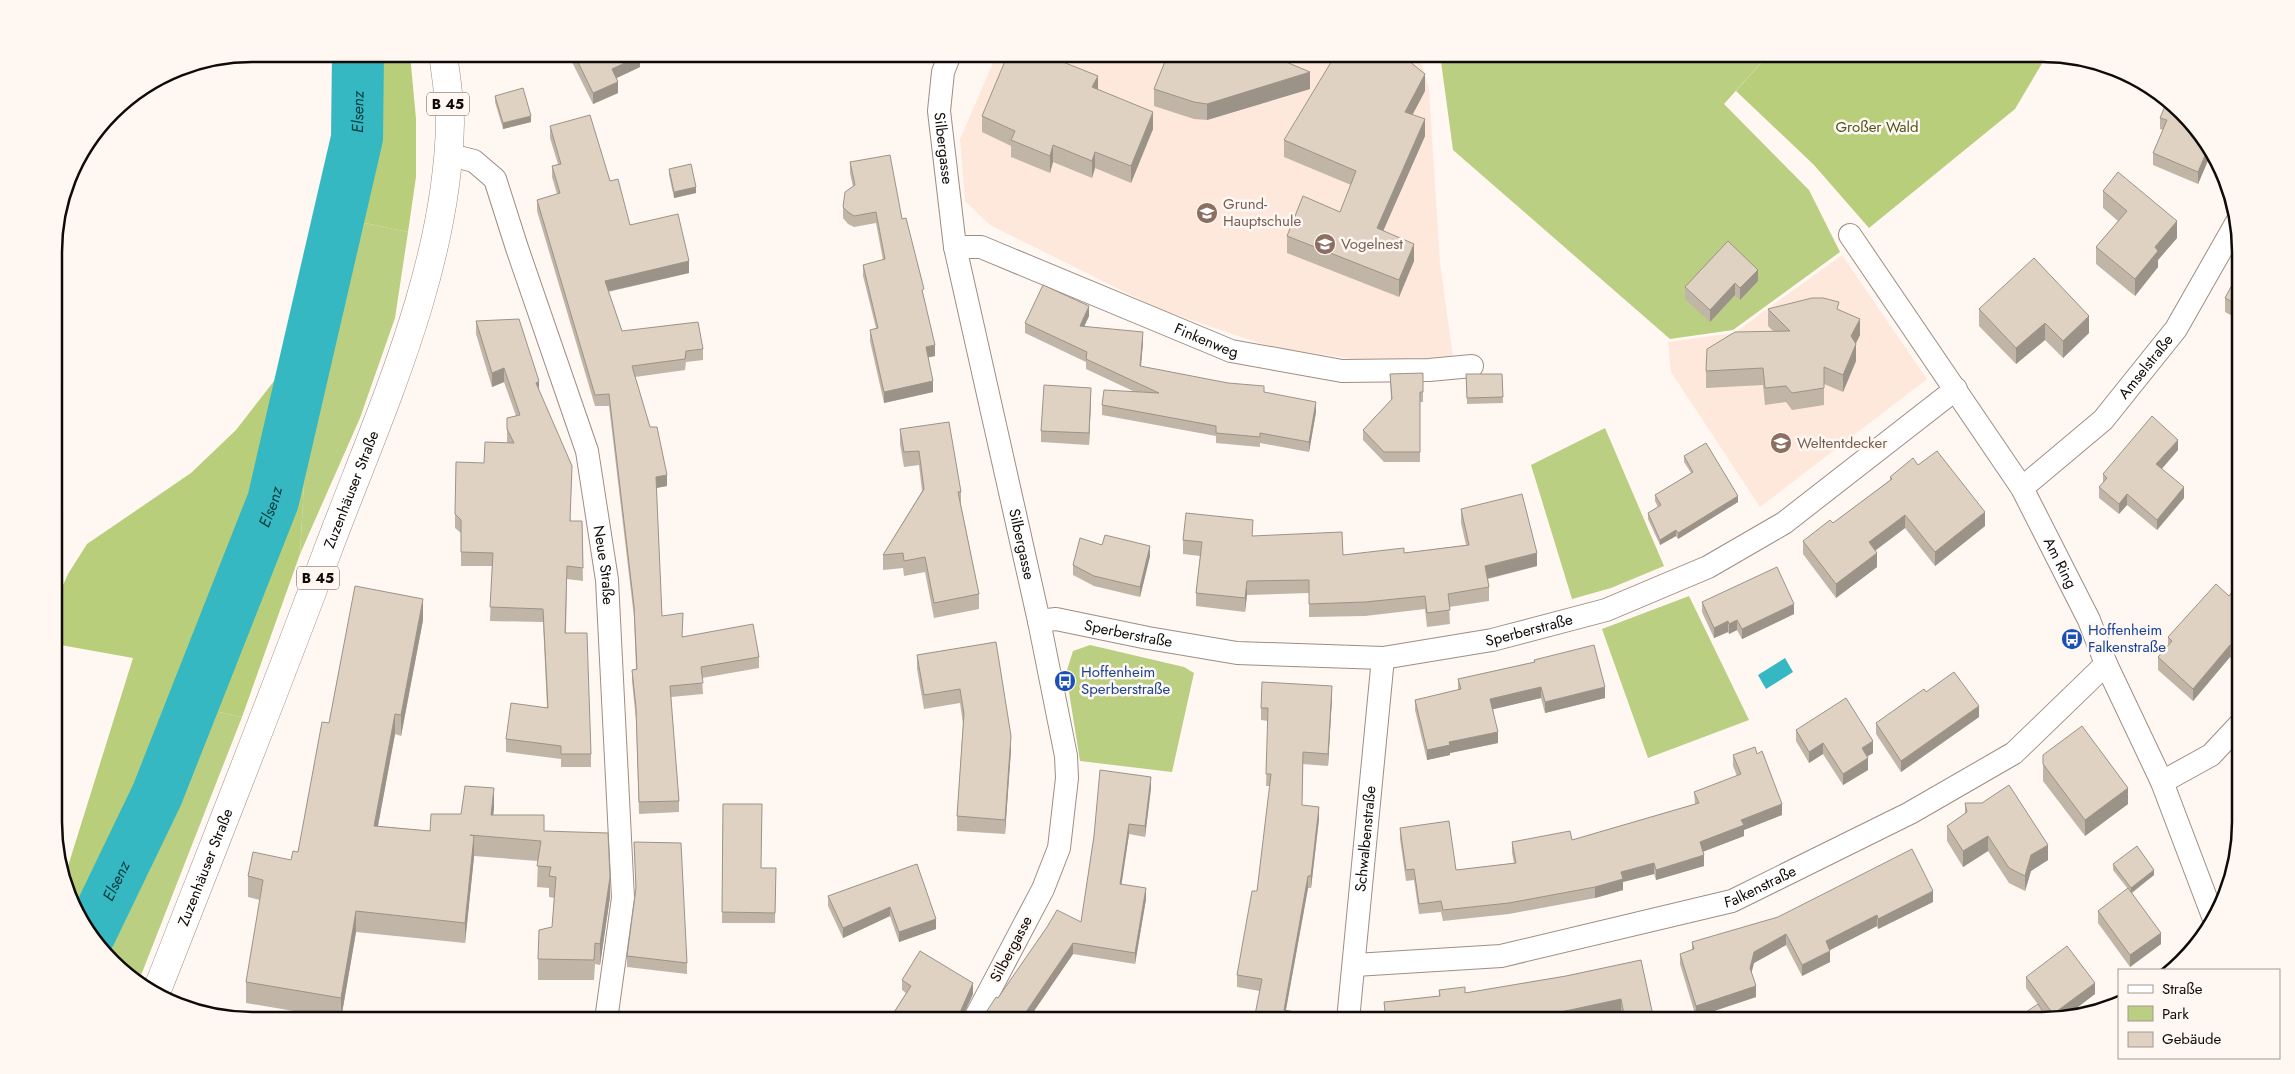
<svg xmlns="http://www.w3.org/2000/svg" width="2295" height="1074" viewBox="0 0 2295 1074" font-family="Jost,sans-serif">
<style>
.built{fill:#fee8dc}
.green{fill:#bacf82}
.forest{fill:#b8ce7b}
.water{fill:#35b8c1}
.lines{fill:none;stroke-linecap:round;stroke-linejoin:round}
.river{stroke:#35b8c1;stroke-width:52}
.minor-casing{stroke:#9f8d83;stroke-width:24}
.primary-casing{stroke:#9f8d83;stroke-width:29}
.minor{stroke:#fff;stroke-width:22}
.primary{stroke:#fff;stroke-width:28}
.wall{fill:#c0b5a7}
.shaded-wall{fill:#9c9388}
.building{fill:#dfd2c2;stroke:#9c9388}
.labels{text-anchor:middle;stroke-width:5;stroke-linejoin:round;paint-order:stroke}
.shield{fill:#fff7f2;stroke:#58524e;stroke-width:1}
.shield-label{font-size:14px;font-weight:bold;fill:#110b08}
.park-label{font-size:15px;fill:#49561b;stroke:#fff7f2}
.street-label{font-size:15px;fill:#110b08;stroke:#fff7f2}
.education-label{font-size:15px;fill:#785e54;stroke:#fff7f2;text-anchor:start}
.transit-label{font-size:15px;fill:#164399;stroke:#fff7f2;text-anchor:start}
.water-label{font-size:16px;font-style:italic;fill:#003c40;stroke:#fff7f2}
.rim{fill:none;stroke:#110b08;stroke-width:2.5}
</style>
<rect width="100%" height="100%" fill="#fff7f2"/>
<!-- built -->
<path class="built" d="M997,54H1419L1429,89L1440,263L1453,357L1360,360L1271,347L1159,309L990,225L965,201L960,139Z
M1842,255L1927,379L1760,507L1671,372L1668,342L1734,333Z"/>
<!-- green -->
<path class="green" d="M1440,54H1769L1724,104L1809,190L1840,252L1733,330L1670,339L1453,150Z
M365,223L408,232L395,318L360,418L300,554L308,414L352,251Z
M1605,428L1664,566L1611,588L1572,599L1531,465Z
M1689,596L1749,720L1648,758L1602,629Z
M1090,645L1184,667L1194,673L1172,772L1080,761L1066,673L1073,651Z
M197,707L242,717L138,983L131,979L93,939Z"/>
<!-- forest -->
<path class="forest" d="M347,54H410L416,119V177L408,232L365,223L352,251L308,414L300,554L242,717L197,707L93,939L69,897L64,879L133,658L55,644V603L68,574L87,544L191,473L236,430L299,349L347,131L349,56Z
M1769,54H2043L2047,55L2015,109L1869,228L1814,165L1736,91Z"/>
<!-- water -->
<path class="water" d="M1785,658L1793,672L1766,689L1758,675Z"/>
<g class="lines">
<!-- river -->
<path class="river" id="s1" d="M90,934L157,795L273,501L357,138L358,54"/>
<!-- minor casing -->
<g class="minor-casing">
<g id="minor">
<path id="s2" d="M950,54L943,72L939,111L955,247L1039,621L1066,756L1067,778L1059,848L1043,889L974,1020"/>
<path id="s3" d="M447,154L474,161L495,179L517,248L587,451L607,580L623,898L606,1020"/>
<path id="s4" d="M1850,235L2022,488L2089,620L2106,664L2162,782L2214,919"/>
<path id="s5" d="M955,247H981L1231,351L1342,371L1429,370L1472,366"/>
<path id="s6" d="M2022,488L2103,420L2176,329L2238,220"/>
<path id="s7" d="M1039,621L1056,619L1148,638L1237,653L1383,658L1492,640L1606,610L1708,567L1784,523L1956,389"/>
<path d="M2162,782L2211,755L2241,723"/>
<path id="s8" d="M1355,965L1501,956L1732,901L1910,813L2014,753L2106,664"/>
<path id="s9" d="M1348,1020L1383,658"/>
</g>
</g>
<!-- primary casing -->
<g class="primary-casing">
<g id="primary">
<path id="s10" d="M156,993C214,845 273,697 329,547C380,412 447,270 450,123C450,101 446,76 443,54"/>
</g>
</g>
<!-- minor -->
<use href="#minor" class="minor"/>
<!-- primary -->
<use href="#primary" class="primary"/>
</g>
<!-- wall -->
<path class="wall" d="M568,54H639L640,67L617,78L618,93L593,104Z
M1176,56L1310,89L1207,120L1194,119L1154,106V89Z
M1098,90L1153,129L1131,183L1095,168L1092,178L1053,162L1050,173L1011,157V146L982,132V116Z
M1425,91L1412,115L1425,136L1383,231L1414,261L1399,297L1287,253V236L1340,212L1351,185L1284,157V140Z
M495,96L531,122L503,129L495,102Z
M2160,118L2200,132L2212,151L2198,184L2153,165V153L2163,130L2160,129Z
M550,126L610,181L630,225L689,273L608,292L622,331L703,349V360L686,362L685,370L635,377L667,486L656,488L662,616L683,637L759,657V668L702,678L703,694L671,697L679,801V812L639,814L636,720L632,681V670L636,669L634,617L609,406H595L537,211V200L557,194L552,177V166L558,164L550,138Z
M850,162L902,219L924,297L935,356L928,357L933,392L884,403L870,341V330L876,328L863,276V265L883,260L876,223L854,227L848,224L843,218V207L853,187L850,173Z
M669,169L696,193L674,198L669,175Z
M2103,191L2177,238L2158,260V267L2135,296L2096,264V247L2118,221L2103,208Z
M2240,270V320L2225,312V298Z
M1758,281L1740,300L1735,295L1710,322L1685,299V287Z
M1768,309L1839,310L1860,335L1856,343V361L1843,392L1824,384V405L1792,410L1786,402L1765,405L1763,385L1706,388V371L1773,331L1768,326Z
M1979,309L2089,333L2063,358L2045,340L2016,364L1979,326Z
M1089,316L1084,326L1143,342L1141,367L1264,392L1316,412L1309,452L1260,443V447L1216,443V436L1102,415V405L1135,392L1086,369V362L1025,333V323Z
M476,321L539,391L571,521H582L583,581L567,579L566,633L591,754V767H561V759L506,752V739L547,708L543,622L490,621L492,566H461V533L455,528V514L484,463L507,443V418L516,416L504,382L492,387L476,334Z
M1423,373V402H1420V462H1384L1363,440V430L1391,400L1390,374Z
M1466,374H1502L1503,403L1467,404Z
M1091,399L1089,445L1041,442V431Z
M900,429L961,492V505L979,594V609L934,618L925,572L904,576L903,568L883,570V555L922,491L919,465L904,467L900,444Z
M2178,450L2162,469L2184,498L2157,530L2127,505L2119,514L2099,498V487L2103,483V474Z
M1684,456L1738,502L1678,539L1676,536L1660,545L1648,519V513L1658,507L1655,501V495L1691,473L1684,462Z
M1918,465L1985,526L1935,566L1905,528L1875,551L1877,567L1836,598L1803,554V541L1833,523L1890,480V477Z
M1461,509L1537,566L1488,579L1489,587V601L1449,607L1450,624L1427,627L1425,609L1365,616L1309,617V593L1247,595L1245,612L1196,606V593L1200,556L1183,554V540L1253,536L1343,555L1404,553L1466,545L1461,523Z
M1102,545L1150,556L1140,597L1094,586L1073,575V565Z
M2241,581V667L2230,657L2193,701L2158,670V657L2168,645V637L2229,596Z
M1702,602L1794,614L1742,639L1737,630L1729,634L1728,632L1714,638L1702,612Z
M423,620L401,736L395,734L378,826L430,831L461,814L494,808L493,815L544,831L610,897L600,965L595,964L594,980H538V959L552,927L554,898L549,897V888L537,887L538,861L474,856L465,943L356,932L341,1019L246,1003V982L260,900L248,897V876L291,860L298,852L329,723Z
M996,642L1011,750L1005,834L957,831V816L963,724L960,703L924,709L917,669V655Z
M1534,660L1605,698L1545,713L1541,698L1493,709L1498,743L1450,753V755L1427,760L1415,710V700L1458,690V679L1534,662Z
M1926,692L1979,717L1901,772L1876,734V723Z
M1332,698L1328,766L1303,764L1302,805L1319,819L1311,888H1308L1286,1010L1300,1020H1254L1260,991L1237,987V975L1257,891L1270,786H1266L1268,721L1261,720V708Z
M1796,730L1873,753L1867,757L1868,770L1843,785L1823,754L1809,763L1796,741Z
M1733,755L1782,815L1744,830V836L1703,851L1704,866L1656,880L1654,874L1623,882V890L1595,898L1509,914L1443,921L1441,912L1419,914L1414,880L1406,881L1400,839V828L1456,870L1514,863L1512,853V842L1572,840L1695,804L1694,792L1737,776L1733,766Z
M2043,755L2128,804L2085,836L2043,781Z
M2241,771V821L2240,788V773Z
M1151,788L1145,837L1129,834L1121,884L1146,899L1135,964L1073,954L1031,1015L998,998L1081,922L1094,836Z
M1965,803L2048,860L2031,871L2025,891L2009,883L1988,851L1963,867L1947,841V826L1965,814Z
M723,804L761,868H776L775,923H722Z
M634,842L687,963V974L627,967V956L636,891Z
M917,864L936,929L899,942L890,916L843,938L828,906V896Z
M2113,864L2154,875L2132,893L2161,944L2130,967L2098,923V911L2128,889L2113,870Z
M1933,902L1878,929L1877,926L1830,950V962L1802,976L1786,945L1754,963L1751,972L1756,997L1696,1017L1680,964V954L1692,950V942Z
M1641,960L1654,1020H1623L1621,1011L1579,1020H1385L1384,1002L1439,996V990L1465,993L1566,976Z
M2026,977L2095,994L2055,1020H2049L2026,988Z
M902,980L973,994L963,1016L967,1020H889L906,993L902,990Z"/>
<!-- shaded-wall -->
<path class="shaded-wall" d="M640,56V67L612,80V69Z
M1310,72V89L1207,120V104Z
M1425,74V91L1405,129V112Z
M1098,76V93L1092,87Z
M618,82V93L593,104V93Z
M1153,112V129L1131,183V166Z
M531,116V122L503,129V123Z
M1425,119V136L1377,245V228Z
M1053,145V162L1050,173V156Z
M2209,146L2212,151L2198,184V172Z
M1095,152V168L1092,178V161Z
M696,187V193L674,198V192Z
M2177,221V238L2158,260V267L2135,296V279L2155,247Z
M1414,244V261L1399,297V280Z
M689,261V273L605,292V281Z
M1758,270V281L1740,300V288Z
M1735,283V295L1710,322V310Z
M1089,306V316L1080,336V326Z
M2089,316V333L2063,358V341Z
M1860,319V335L1851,353V336Z
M2045,323V340L2016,364V348Z
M1143,332V342L1140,376V366Z
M1856,344V361L1843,392V375Z
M935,345V356L926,358V347Z
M504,368V382L492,387V373Z
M539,381V394L536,383Z
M933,381V392L884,403V392Z
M1091,388V399L1089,445V433Z
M1316,402V412L1309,452V442Z
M2178,440V450L2156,475V464Z
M667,475V486L656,488V477Z
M2184,487V498L2157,530V520Z
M2127,494V505L2119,514V504Z
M1738,496V502L1678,539V533Z
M1985,512V526L1935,566V552Z
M1905,515V528L1869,555V542Z
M1676,530V536L1660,545V540Z
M1150,546V556L1140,597V587Z
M1537,553V566L1485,579V566Z
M1877,553V567L1836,598V584Z
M1247,581V595L1245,612V598Z
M423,599V620L401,736V715Z
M1794,604V614L1742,639V629Z
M1737,620V630L1729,634V624Z
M1728,621V632L1714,638V628Z
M2230,645V657L2193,701V689Z
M1332,686V698L1328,766V754Z
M1541,687V698L1490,710V699Z
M1605,687V698L1545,713V702Z
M1979,706V717L1901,772V761Z
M395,714V734L374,847V826Z
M1498,732V743L1450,753V755L1427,760V750L1449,742Z
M1011,736V750L1005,834V820Z
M1873,741V753L1862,759V748Z
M1823,743V754L1809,763V752Z
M1868,758V770L1843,785V774Z
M1151,777V788L1145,837V826Z
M494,788V808L491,835V815Z
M2128,788V804L2085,836V820Z
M1782,804V815L1744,830V836L1700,853V842L1741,820Z
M1319,807V819L1311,888V876Z
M1129,824V834L1120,895V884Z
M474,836V857L465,943V923Z
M1988,836V851L1963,867V851Z
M2048,845V860L2031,871L2025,891V876L2031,855Z
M1704,855V866L1656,880V870Z
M1654,863V874L1623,882V890L1595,898V887L1621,872Z
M2154,870V875L2131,893V888Z
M1308,876V888L1284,1020V1010Z
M610,877V897L600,965V944Z
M1146,888V899L1135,964V953Z
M1933,891V902L1878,929V919Z
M890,907V916L843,938V928Z
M356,911V932L341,1019V998Z
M1877,915V926L1826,952V941Z
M936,919V929L899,942V932Z
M2161,933V944L2130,967V955Z
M1786,934V945L1754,963L1750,979V968L1754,952Z
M1073,943V954L1028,1020L1026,1012Z
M1830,951V962L1802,976V965Z
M973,983V994L961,1020V1010Z
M2095,983V994L2064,1018L2053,1020V1014Z
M1756,986V997L1696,1017V1006Z
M1621,999V1011L1579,1020H1556V1013Z"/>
<!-- building -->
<path class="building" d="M574,54H639L640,56L612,69L618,82L593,93Z
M1008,54H1043L1098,76L1092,87L1153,112L1131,166L1095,152L1092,161L1053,145L1050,156L1011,140L1015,131L982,116Z
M1168,54L1176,56L1178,54H1267L1310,72L1207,104L1194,102L1154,89Z
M1336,54H1400L1425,74L1405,112L1425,119L1377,228L1414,244L1399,280L1287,236L1303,196L1340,212L1356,171L1284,140Z
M523,88L531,116L503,123L495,96Z
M2168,99L2200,132L2209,146L2198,172L2153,153L2167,120L2160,118Z
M590,115L610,181L618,179L630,225L678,214L689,261L605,281L622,331L698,322L703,349L686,351L685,359L632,366L650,427H657L667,475L656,477L662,616L683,613L682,637L753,624L759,657L701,667L703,683L670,686L679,801L639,802L636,708L632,670L637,669L634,606L609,394L595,395L537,200L560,193L552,166L561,164L550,126Z
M890,155L902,219L906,218L924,289L922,290L935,345L926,347L933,381L884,392L870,330L878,328L863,265L885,259L876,212L854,216L848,212L843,207L845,192L855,185L850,162Z
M691,164L696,187L674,192L669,169Z
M2118,172L2177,221L2155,247L2158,251L2135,279L2096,247L2127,211L2103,191Z
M1728,241L1758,270L1740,288L1735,283L1710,310L1685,287Z
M2034,258L2089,316L2063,341L2045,323L2016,348L1979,309Z
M2240,270V306L2225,298Z
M1043,285L1089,306L1080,326L1143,332L1140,366L1228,383L1264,386V392L1316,402L1309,442L1260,433V437L1216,433V426L1102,405L1104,390L1159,393L1086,359L1087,352L1025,323Z
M1812,298H1823L1839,302L1837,309L1860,319L1851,336L1856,344L1843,375L1824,367V388L1792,393L1786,386L1765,388L1763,368L1706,371L1707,349L1735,332L1790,331L1768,309Z
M519,319L539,381L536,383L572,466L570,521H582L583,568L567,566L565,633H587L591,754H561V746L506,739L511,703L548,708L543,609L490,607L493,553L461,552V520L455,514L456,462L484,463L485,442L514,443L507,429V418L520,415L504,368L492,373L476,321Z
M1423,373V392H1420V452H1384L1363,430L1392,399L1390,374Z
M1466,374H1502L1503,397L1467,398Z
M1044,385L1091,388L1089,433L1041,431Z
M2152,416L2178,440L2156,464L2184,487L2157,520L2127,494L2119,504L2099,487L2107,478L2103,474Z
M949,422L961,492H958L979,594L934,603L925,557L904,561L903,553L883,555L924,489L919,451L904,452L900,429Z
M1706,443L1738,496L1678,533L1676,530L1660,540L1648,513L1661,505L1655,495L1693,472L1684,456Z
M1937,451L1985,512L1935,552L1905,515L1869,542L1877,553L1836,584L1803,541L1830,520L1833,523L1892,479L1890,477L1913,458L1918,465Z
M1522,494L1537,553L1485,566L1489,587L1448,594L1450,610L1427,613L1425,596L1365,602L1309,604V580L1247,581L1245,598L1196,593L1202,542L1183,540L1186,513L1253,520L1252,536L1342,532L1343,555L1404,548V553L1469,545L1461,509Z
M1105,535L1150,546L1140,587L1094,576L1073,565L1080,538L1102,545Z
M1777,567L1794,604L1742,629L1737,620L1729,624L1728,621L1714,628L1702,602Z
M2241,581V654L2230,645L2193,689L2158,657L2172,641L2168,637L2216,584L2229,596Z
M355,586L423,599L401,715L395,714L374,826L430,831L431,814H461L465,786L494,788L491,815H544V831L608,833L610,877L600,944L595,943L594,960L538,959L539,930L552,927L556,877L549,876L551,867L537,866L541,841L470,835L474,836L465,923L356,911L341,998L246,982L263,880L248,876L253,852L291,860L293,851L298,852L322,722L329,723Z
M996,642L1011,736L1005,820L957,816L964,714L960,689L924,695L917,655Z
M1594,645L1605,687L1545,702L1541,687L1490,699L1498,732L1449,742L1450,745L1427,750L1415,700L1461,689L1458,679L1535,662L1534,660Z
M1954,672L1979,706L1901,761L1876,723L1924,689L1926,692Z
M1262,682L1332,686L1328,754L1303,752L1302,805L1319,807L1311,876H1308L1284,1010L1300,1013L1299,1020H1254L1262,979L1237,975L1252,891H1257L1271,774H1266L1268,708H1261Z
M1846,698L1873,741L1862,748L1868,758L1843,774L1823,743L1809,752L1796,730Z
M2082,726L2128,788L2085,820L2043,764V755Z
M1755,747L1757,754L1762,751L1782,804L1741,820L1744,825L1700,842L1704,855L1656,870L1654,863L1621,872L1623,879L1595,887L1509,903L1443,910L1441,901L1419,904L1414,869L1406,870L1400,828L1449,821L1456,870L1516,863L1512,842L1570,831L1572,840L1699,803L1694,792L1741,774L1733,755Z
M1100,770L1151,777L1145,826L1129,824L1120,884L1146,888L1135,953L1073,943L1026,1012L1038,1020H981L996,997L998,998L1047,927L1057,910L1081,922L1094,836Z
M2241,771V804L2240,773Z
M2009,785L2048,845L2031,855L2025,876L2009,868L1988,836L1963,851L1947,826L1967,812L1965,803H1982Z
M723,804H762L761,868H776L775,913L722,912Z
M634,842L681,843L687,963L627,956L636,888Z
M2137,846L2154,870L2131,888L2113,864Z
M1912,849L1933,891L1878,919L1877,915L1826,941L1830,951L1802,965L1786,934L1754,952L1750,968L1756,986L1696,1006L1680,954L1694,949L1692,942L1778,917Z
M917,864L936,919L899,932L890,907L843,928L828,896Z
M2128,888L2161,933L2130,955L2098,911Z
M2067,946L2095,983L2053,1014L2026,977Z
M920,951L973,983L961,1010L963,1017L967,1020H949L943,1016L941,1020H889L911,986L902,980Z
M1641,960L1654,1020H1625L1621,999L1556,1013L1557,1020H1386L1384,1002L1440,996L1439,990L1465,987V993L1566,976Z
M2038,1004L2048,1020H2014Z
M524,1012L569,1020H522Z
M1982,1012L1987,1020H1969Z
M1956,1016L1958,1020H1949Z"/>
<!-- icons -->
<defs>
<g id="school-disc" transform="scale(1.125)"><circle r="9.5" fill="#8d6e63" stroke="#fff7f2"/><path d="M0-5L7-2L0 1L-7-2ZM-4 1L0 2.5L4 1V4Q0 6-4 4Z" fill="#fff"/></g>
<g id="bus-disc" transform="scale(1.125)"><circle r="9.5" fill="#1a4fb4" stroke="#fff7f2"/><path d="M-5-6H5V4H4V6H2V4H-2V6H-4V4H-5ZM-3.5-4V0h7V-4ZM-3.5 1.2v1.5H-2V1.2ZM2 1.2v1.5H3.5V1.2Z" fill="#fff"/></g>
</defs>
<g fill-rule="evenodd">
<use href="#school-disc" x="1207" y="213"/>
<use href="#school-disc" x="1325" y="244"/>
<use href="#school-disc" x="1781" y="443"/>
<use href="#bus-disc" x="2072" y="639"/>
<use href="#bus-disc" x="1065" y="681"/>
</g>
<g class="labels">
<!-- shield labels -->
<g class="shield">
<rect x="427" y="92.5" width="42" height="23" rx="4"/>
<rect x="297" y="566.5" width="42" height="23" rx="4"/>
</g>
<g class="shield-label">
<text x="448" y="109">B 45</text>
<text x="318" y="583">B 45</text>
</g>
<!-- park labels -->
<g class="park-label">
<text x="1877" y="132">Großer Wald</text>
</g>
<!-- street labels -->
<g class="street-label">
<text dy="5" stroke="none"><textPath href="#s2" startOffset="96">Silbergasse</textPath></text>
<text dy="5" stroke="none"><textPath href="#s5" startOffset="270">Finkenweg</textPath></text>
<text dy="5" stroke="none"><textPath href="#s6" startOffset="174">Amselstraße</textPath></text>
<text dy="5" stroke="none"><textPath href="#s10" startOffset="540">Zuzenhäuser Straße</textPath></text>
<text dy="5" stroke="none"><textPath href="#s2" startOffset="500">Silbergasse</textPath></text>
<text dy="5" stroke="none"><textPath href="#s4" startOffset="390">Am Ring</textPath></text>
<text dy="5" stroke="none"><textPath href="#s3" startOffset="458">Neue Straße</textPath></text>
<text dy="5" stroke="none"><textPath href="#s7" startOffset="496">Sperberstraße</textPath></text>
<text dy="5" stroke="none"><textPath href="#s7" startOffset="91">Sperberstraße</textPath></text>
<text dy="5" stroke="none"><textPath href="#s9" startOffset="182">Schwalbenstraße</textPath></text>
<text dy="5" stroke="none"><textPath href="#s10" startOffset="135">Zuzenhäuser Straße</textPath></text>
<text dy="5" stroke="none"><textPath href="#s8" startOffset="415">Falkenstraße</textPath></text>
<text transform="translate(1011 949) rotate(-62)" y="5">Silbergasse</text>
</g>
<!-- education labels -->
<g class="education-label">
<text x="1223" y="209">Grund-<tspan x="1223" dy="17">Hauptschule</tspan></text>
<text x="1341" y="249">Vogelnest</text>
<text x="1797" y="448">Weltentdecker</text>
</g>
<!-- transit labels -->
<g class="transit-label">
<text x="2088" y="635">Hoffenheim<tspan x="2088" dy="17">Falkenstraße</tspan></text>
<text x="1081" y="677">Hoffenheim<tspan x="1081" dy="17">Sperberstraße</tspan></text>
</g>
<!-- water labels -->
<g class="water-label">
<text dy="6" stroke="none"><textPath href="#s1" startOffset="869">Elsenz</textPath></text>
<text dy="6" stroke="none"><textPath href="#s1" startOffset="464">Elsenz</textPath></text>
<text dy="6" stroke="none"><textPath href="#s1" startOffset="59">Elsenz</textPath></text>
</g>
</g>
<!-- crop -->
<path d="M0 0H2295V1074H0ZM252 62H2042A190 190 0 0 1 2232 252V822A190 190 0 0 1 2042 1012H252A190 190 0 0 1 62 822V252A190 190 0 0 1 252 62Z" fill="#fff7f2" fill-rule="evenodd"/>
<path class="rim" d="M252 62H2042A190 190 0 0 1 2232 252V822A190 190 0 0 1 2042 1012H252A190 190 0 0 1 62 822V252A190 190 0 0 1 252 62Z"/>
<!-- legend -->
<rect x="2118" y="969" width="162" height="90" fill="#fff7f2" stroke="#a09994"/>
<rect x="2128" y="985" width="25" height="8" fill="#ffffff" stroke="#a09994"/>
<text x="2162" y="994" font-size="15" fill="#110b08">Straße</text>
<rect x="2128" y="1006" width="25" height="15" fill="#bacf82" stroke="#a09994"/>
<text x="2162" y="1019" font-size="15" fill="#110b08">Park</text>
<rect x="2128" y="1032" width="25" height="15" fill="#dfd2c2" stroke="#a09994"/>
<text x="2162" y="1044" font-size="15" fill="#110b08">Gebäude</text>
</svg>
